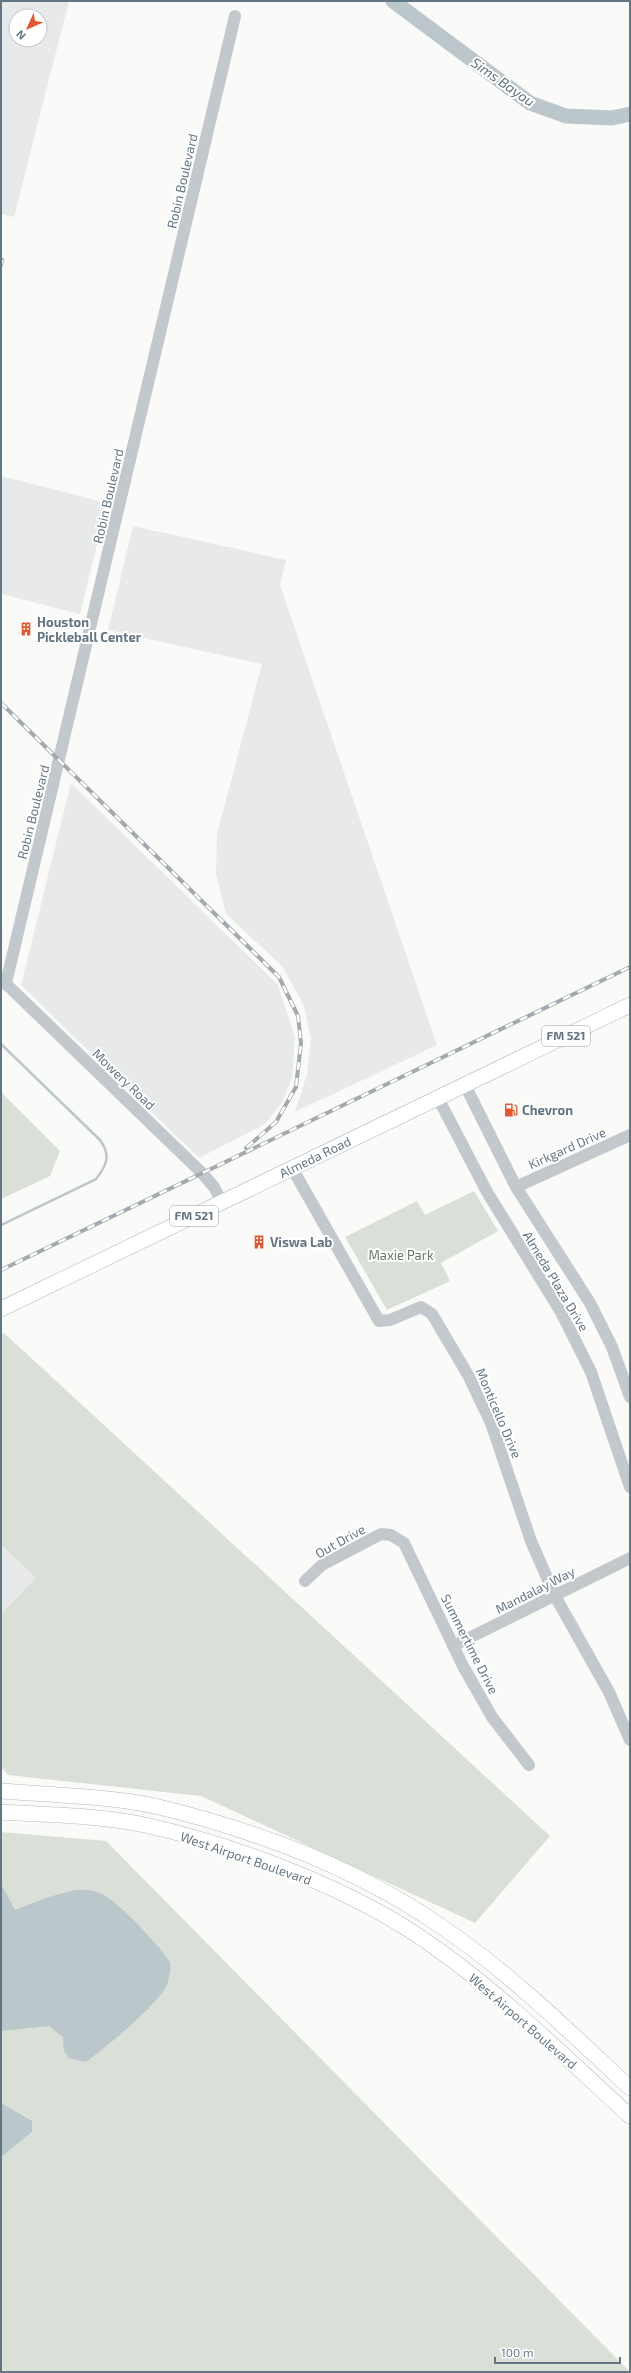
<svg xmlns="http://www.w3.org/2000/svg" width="631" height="2373" viewBox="0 0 631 2373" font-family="'Exo 2',sans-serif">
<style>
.built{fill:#e8e9e9;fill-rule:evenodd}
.green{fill:#dadfd7}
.water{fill:#bbc7cb}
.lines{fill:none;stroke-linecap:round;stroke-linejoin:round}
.stream{stroke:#bbc7cb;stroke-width:2.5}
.river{stroke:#bbc7cb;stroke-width:15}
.major-casing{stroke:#b5babe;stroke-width:16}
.minor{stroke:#c3c8cc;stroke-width:12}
.major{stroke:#fff;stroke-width:15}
.rail-casing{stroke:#a2aab0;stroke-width:4}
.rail{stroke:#fff;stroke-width:2.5;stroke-dasharray:8;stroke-linecap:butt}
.labels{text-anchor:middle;stroke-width:4;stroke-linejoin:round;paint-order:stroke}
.shield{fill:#fff;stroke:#939fa8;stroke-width:1}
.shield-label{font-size:12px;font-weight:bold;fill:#657683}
.street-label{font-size:13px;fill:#657683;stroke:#fff}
.poi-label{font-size:13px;font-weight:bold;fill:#657683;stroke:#fff;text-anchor:start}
.park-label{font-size:13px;fill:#687a64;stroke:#fff}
.water-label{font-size:14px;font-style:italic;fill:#60757c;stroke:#fff}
</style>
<rect width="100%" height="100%" fill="#fafaf8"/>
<!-- built -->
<path class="built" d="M1,1H69L14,217L1,214ZM16,16H40V40H16Z
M1,476L107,503L80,614L1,594Z
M133,526L286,560L280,585L437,1045L295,1112L307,1074L311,1039L304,1006L282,966L226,914L216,874L217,834L262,664L108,630Z
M71,783L278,985L295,1037L292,1078L282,1103L265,1124L199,1158L21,985Z
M1,1544L37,1578L1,1614Z"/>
<!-- green -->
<path class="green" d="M1,1092L60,1151L50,1176L1,1199Z
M474,1191L498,1231L441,1263L450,1281L387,1310L345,1237L417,1201L425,1215Z
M4,1333L550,1836L475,1923L201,1796L8,1775L1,1767V1614L36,1578L1,1544V1334Z
M1,1832L106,1841L630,2372H1Z"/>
<!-- water -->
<path class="water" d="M1,1884L15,1910C35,1903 73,1885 94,1891C99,1892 106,1896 110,1899C120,1905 168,1954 170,1963C171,1968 169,1976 168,1982C164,2000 104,2049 86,2062L69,2058L64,2051L63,2037L49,2026L1,2031Z
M1,2103L32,2121V2132L1,2157Z"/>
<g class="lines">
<!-- stream -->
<path class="stream" d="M1,1044L100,1140C111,1155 107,1165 96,1179L1,1225"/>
<!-- river -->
<path class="river" d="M393,1L530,103L566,116L612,118L630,114"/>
<!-- major casing -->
<g class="major-casing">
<path id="major" d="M1,1309L630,1005
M1,1791C49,1795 109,1796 155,1806C255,1830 357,1868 442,1927C510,1973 570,2032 630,2088
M1,1812C48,1815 98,1815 145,1825C239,1846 355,1890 433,1946C504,1996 566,2058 630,2116"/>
</g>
<!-- minor -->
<path class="minor" d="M1,979L202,1173L214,1187L222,1202
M6,983L235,16
M465,1085L516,1187L590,1303L612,1347L630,1397
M438,1098L487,1192L561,1312L591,1372L630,1487
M292,1168L379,1321L390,1320L421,1307L432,1314L468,1375L491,1423L531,1541L555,1596L609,1692L630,1740
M516,1187L630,1135
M305,1581L322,1565L381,1534L391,1535L404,1543L463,1666L492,1717L529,1765
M453,1646L630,1558"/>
<!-- major -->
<use href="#major" class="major"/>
<!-- rail casing -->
<g class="rail-casing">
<path id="rail" d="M1,265L2,260
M1,703L279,977L298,1016L301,1043L296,1087L276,1122L246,1148
M1,1270L630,967"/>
</g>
<!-- rail -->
<use href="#rail" class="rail"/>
</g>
<!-- icons -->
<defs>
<g id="building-bare" transform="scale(1.08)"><path d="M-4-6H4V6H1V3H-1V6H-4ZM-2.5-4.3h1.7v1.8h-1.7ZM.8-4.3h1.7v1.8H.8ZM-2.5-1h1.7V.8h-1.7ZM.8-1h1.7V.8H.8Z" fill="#e4572e" stroke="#fff" stroke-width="2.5" paint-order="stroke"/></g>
<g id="fuel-bare" transform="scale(1.08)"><path d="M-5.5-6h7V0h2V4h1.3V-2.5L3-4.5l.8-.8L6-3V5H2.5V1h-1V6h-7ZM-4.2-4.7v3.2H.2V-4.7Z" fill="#e4572e" stroke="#fff" stroke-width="2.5" paint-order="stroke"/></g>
</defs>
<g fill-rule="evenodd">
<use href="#building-bare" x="26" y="629"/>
<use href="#fuel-bare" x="511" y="1110"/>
<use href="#building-bare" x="259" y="1242"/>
</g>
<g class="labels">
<!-- shield labels -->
<g class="shield">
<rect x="542" y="1026" width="48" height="20" rx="3"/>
<rect x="170" y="1206" width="48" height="20" rx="3"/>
</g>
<g class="shield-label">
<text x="566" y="1040">FM 521</text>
<text x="194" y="1220">FM 521</text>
</g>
<!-- street labels -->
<g class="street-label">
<text transform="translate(182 181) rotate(-77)" y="5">Robin Boulevard</text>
<text transform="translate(108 496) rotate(-77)" y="5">Robin Boulevard</text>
<text transform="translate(33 812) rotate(-76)" y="5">Robin Boulevard</text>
<text transform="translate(124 1079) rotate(44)" y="5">Mowery Road</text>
<text transform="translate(567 1148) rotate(-24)" y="5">Kirkgard Drive</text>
<text transform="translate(315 1157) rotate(-26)" y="5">Almeda Road</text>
<text transform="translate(556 1281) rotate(59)" y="5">Almeda Plaza Drive</text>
<text transform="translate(499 1413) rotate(67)" y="5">Monticello Drive</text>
<text transform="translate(340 1541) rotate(-29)" y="5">Out Drive</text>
<text transform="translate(535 1590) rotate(-27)" y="5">Mandalay Way</text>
<text transform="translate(470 1644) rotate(63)" y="5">Summertime Drive</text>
<text transform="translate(246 1858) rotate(19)" y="5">West Airport Boulevard</text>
<text transform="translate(523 2021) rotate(41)" y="5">West Airport Boulevard</text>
</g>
<!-- poi labels -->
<g class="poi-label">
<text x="37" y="627">Houston<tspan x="37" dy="15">Pickleball Center</tspan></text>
<text x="522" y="1115">Chevron</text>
<text x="270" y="1247">Viswa Lab</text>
</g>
<!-- park labels -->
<g class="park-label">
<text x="401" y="1260">Maxie Park</text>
</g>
<!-- water labels -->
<g class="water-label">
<text transform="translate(503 82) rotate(35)" y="5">Sims Bayou</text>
</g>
</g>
<!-- border -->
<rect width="631" height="2373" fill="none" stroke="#657683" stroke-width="4"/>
<!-- north arrow -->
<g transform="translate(28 28) rotate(225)"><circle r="19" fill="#ffffff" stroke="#c1c8cd"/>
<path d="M0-3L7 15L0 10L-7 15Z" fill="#e4572e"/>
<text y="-6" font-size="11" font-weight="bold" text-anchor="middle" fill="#657683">N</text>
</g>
<!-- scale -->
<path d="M495 2357v6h125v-6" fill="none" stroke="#657683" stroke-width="2"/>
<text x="501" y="2357" font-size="12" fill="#657683" stroke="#ffffff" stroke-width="3" paint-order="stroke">100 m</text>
</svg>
